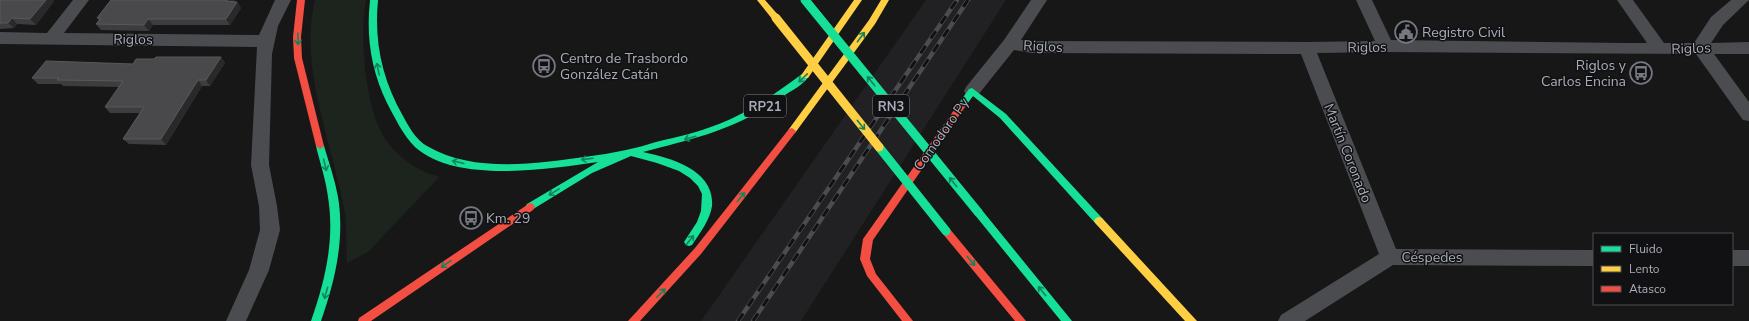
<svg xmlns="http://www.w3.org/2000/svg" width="1749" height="321" viewBox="0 0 1749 321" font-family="'Nunito Sans',sans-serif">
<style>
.built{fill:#212123}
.green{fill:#1d241e}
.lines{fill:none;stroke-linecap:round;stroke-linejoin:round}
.street{fill:#4b4c50;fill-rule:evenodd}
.fast{fill:#16e098;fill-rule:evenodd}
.slow{fill:#ffcf43;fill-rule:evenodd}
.jam{fill:#f24e42;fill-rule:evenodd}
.rail-casing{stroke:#4b4c4f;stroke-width:4.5}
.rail{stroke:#111113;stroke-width:3;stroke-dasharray:9;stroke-linecap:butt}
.fast-bridge{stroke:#16e098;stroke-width:9}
.slow-bridge{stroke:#ffcf43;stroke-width:9}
.wall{fill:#3d3d3f}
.shaded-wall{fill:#29292a}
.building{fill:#49494c;stroke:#58595d}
.oneway{stroke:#14835c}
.labels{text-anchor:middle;stroke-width:3;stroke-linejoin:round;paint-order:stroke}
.shield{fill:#111113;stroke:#7b7e86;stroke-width:1}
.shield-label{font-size:13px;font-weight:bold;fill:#a8adb8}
.poi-label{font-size:14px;fill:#a8adb8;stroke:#111113;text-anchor:start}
.street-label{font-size:14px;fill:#a8adb8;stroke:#111113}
</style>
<rect width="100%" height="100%" fill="#171717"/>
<!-- built -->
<path class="built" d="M926,0H1006L801,321H701Z"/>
<!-- green -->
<path class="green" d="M315,0H366C359,36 365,116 389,144C402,161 419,171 439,177L368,252L347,263C346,247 347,230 345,214C334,147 298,68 315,0Z"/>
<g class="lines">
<!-- street -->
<path class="street" d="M73,0H89L64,33L259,35L275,0H291L278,26L272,54L269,165L277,206L280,230L269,270L246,321H226L249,270L260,230L259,206L251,165L257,47L0,44V32L47,33Z
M1031,0H1047L1021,40L1032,41L1307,42L1375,41L1356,0H1372L1391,40L1624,43H1647L1617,0H1633L1664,43H1694L1711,17L1731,0H1749L1723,25L1711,43L1749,42V54H1714L1749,102V121L1743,120L1696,54L1386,52L1317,53L1396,249L1594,250V266L1393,265L1305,321H1278L1281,315L1379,254L1301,54L1032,53L1014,50L978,95L972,97L966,95L964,91L966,87L1004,40Z
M1732,250H1749V266H1732Z"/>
<!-- fast -->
<path class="fast" d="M370,0H378C374,42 382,79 403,116C409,127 416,140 427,146C473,173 534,164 584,157C598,155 613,153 626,150C636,148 646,145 656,142C677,137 699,132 719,124C750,112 776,93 802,74H808L809,76C804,84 793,90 785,95C738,129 698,138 643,152C671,158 715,170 712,206C710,220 700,233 692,245L689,246L686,245L684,242L697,222L701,211L702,194L698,186L690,178L679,171L657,163L631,156L592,173L530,211L527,210L525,207L527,204L598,162C549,169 456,184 415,147C403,135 395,118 387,103C371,70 366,37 370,0Z
M972,88L1006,114L1102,218L1104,221L1102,224L1099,225L1096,224L1000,118L973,96L965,107H959L958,105L959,103L969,89Z
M320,143L324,146C329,163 335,180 338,197C345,239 335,281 321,321H311C325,281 335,240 328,197C326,180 320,163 316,146Z
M978,208L981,209L1072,321H1061L975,215L973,212L975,209Z"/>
<!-- slow -->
<path class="slow" d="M757,0H765L779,16L780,18L779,20H773Z
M854,0H862L808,78H802L801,76L802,74Z
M881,0H889L875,24L795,133H789L788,131L789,129L869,20Z
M1099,217L1102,218L1197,321H1185L1096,224L1094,221L1096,218Z"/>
<!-- jam -->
<path class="jam" d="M297,0H305L301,37L302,58L324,146L320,149L316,146L294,58L293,37Z
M962,102L966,105L965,107L873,240L870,259L876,274L913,321H902L867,276L860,259L863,239L959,103Z
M792,128L796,131L795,133L701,254L640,321H628L695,248L789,129Z
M530,203L533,204L535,207L533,210L371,321H358L359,318Z
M946,227L949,228L1026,321H1015L943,234L941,231L943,228Z"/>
<!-- rail casing -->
<g class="rail-casing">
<path id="rail" d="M738,321L957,0
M753,321L968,0"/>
</g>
<!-- rail -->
<use href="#rail" class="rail"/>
<!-- fast-bridge -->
<path class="fast-bridge" d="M805,0L978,212
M879,147L946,231"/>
<!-- slow-bridge -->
<path class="slow-bridge" d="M776,18L879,147"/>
</g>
<!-- wall -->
<path class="wall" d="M0,0L54,1L36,25L17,24L14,28L0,29Z
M111,0H235L234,2H237L241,8L230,25H153L149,31L101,30L96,24L99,20L97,18Z
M221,57L225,63L210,86H202L166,145L129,144L123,139L140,113H110L105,107L119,87L63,86L61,84H38L32,78L133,64L154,59Z"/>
<!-- shaded-wall -->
<path class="shaded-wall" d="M46,0H53L54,1L36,25L30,19Z
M227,0H235L230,7L226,1Z
M237,2L241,8L230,25L226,19Z
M12,18L17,24L14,28L8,23Z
M148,19L153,25L149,31L144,25Z
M221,57L225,63L210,86L206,80Z
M198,80L202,86L166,145L161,139Z"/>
<!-- building -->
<path class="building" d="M0,0H46L30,19L12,18L8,23H0Z
M111,0H227L226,1L237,2L226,19H148L144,25L96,24L101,18H97Z
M156,57H221L206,80H198L161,139H123L144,107H105L123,81L57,80L59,78H32L46,61L133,64L136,59H154Z"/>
<!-- one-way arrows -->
<defs><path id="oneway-shaft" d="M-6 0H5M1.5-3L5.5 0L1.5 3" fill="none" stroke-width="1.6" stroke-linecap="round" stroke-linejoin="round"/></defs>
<g class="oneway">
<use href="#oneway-shaft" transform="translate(861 37) rotate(-53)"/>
<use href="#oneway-shaft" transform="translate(298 39) rotate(89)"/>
<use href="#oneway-shaft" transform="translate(378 69) rotate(-102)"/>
<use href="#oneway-shaft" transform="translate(803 78) rotate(136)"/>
<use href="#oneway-shaft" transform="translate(871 81) rotate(-129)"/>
<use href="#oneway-shaft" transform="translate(861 125) rotate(51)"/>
<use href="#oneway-shaft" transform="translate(690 138) rotate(164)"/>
<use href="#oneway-shaft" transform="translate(587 159) rotate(173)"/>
<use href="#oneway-shaft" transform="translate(458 162) rotate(-166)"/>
<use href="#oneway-shaft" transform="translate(325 165) rotate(76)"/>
<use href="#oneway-shaft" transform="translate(953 182) rotate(-129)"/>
<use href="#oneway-shaft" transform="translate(554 192) rotate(149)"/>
<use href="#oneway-shaft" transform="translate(741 197) rotate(-51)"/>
<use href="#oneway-shaft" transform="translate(690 240) rotate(-51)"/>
<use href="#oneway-shaft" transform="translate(971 261) rotate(50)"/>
<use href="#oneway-shaft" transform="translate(446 264) rotate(145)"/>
<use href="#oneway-shaft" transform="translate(1042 291) rotate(-129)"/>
<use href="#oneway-shaft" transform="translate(326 293) rotate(106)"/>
<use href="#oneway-shaft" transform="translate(661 293) rotate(-45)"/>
</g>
<!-- icons -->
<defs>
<g id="civic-ring" transform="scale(1.15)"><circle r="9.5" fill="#111113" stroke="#757880" stroke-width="1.5"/><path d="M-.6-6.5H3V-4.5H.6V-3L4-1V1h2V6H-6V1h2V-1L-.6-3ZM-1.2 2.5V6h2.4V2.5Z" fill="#757880"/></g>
<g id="bus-ring" transform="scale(1.15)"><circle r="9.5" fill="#111113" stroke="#757880" stroke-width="1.5"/><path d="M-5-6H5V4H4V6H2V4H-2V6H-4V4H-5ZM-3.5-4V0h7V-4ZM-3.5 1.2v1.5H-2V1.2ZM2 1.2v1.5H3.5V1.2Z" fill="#757880"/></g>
</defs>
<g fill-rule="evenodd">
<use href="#civic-ring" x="1406" y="32"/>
<use href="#bus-ring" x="544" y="66"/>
<use href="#bus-ring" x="1641" y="73"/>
<use href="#bus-ring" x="471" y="218"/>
</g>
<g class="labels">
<!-- shield labels -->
<g class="shield">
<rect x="744" y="95" width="42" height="22" rx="3"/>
<rect x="873" y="95" width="36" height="22" rx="3"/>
</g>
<g class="shield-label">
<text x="765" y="111">RP21</text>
<text x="891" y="111">RN3</text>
</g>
<!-- poi labels -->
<g class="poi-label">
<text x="1422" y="37">Registro Civil</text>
<text x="560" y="63">Centro de Trasbordo<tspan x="560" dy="16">González Catán</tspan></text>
<text x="1626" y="70" text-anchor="end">Riglos y<tspan x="1626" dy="16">Carlos Encina</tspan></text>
<text x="486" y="223">Km. 29</text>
</g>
<!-- street labels -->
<g class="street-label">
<text transform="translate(133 39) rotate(1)" y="5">Riglos</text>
<text transform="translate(1043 46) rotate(3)" y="5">Riglos</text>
<text transform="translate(1367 47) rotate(-1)" y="5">Riglos</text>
<text transform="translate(1691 48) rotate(-2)" y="5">Riglos</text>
<text transform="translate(941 134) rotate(-55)" y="5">Comodoro Py</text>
<text transform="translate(1348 153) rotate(68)" y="5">Martín Coronado</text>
<text x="1432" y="262">Céspedes</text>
</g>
</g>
<!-- legend -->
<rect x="1593" y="233" width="140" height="72" fill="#111113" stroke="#4d4f55"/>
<rect x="1601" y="246" width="20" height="6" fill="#16e098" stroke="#4d4f55"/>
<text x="1629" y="253" font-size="12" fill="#a8adb8">Fluido</text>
<rect x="1601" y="266" width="20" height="6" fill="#ffcf43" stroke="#4d4f55"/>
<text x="1629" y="273" font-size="12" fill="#a8adb8">Lento</text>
<rect x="1601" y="286" width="20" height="6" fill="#f24e42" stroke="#4d4f55"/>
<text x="1629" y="293" font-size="12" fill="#a8adb8">Atasco</text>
</svg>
